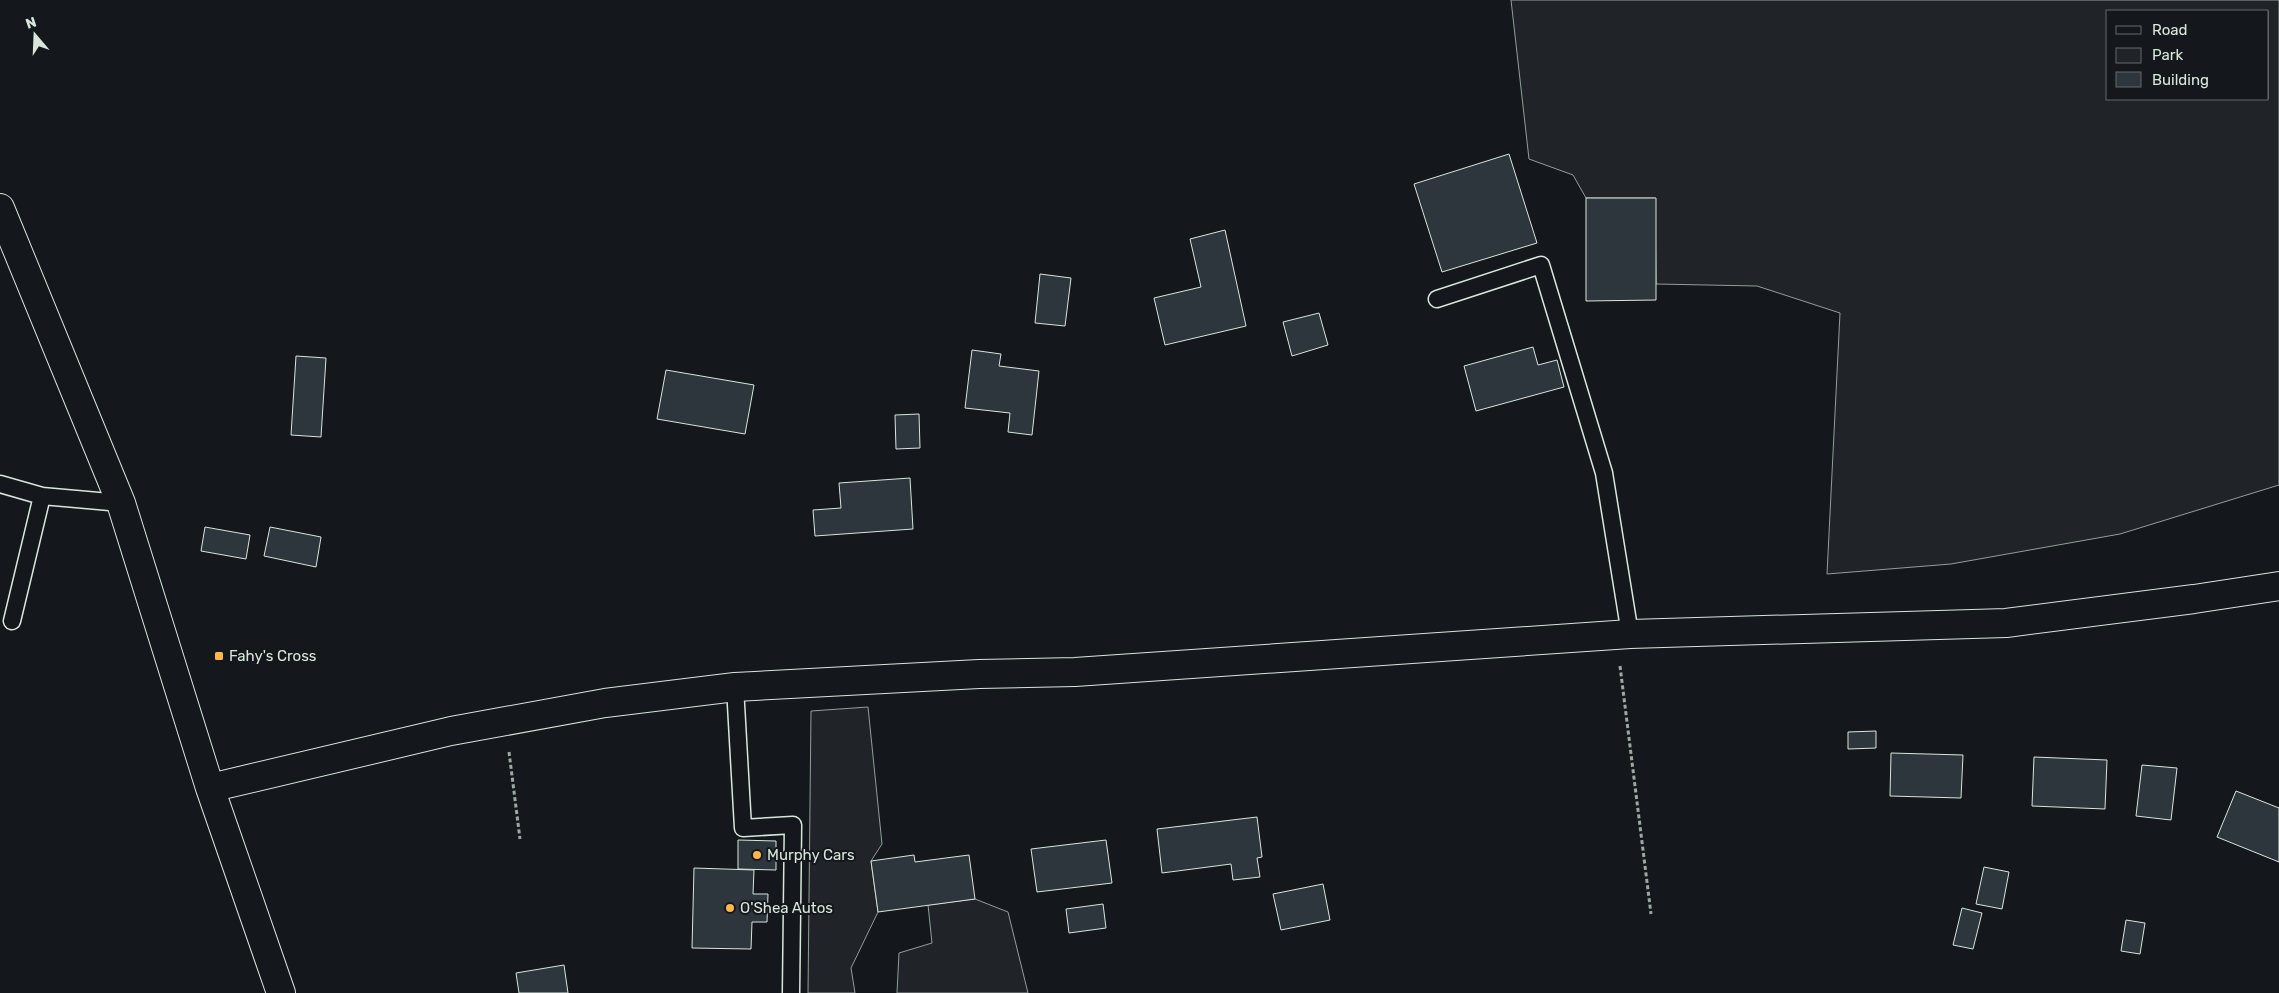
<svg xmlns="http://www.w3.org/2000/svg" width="2279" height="993" viewBox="0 0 2279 993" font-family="Rubik,sans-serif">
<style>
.green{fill:#202428;stroke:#939e99;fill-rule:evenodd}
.building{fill:#2c363c;stroke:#d8e6dc}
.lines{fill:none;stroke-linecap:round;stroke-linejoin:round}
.lane-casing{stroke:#d8e6dc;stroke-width:19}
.secondary-casing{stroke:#d8e6dc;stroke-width:30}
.path{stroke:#9da8a2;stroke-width:3;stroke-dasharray:4 2.5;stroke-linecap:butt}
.lane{stroke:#14181c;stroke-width:16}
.secondary{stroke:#14181c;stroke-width:28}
.poi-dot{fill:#ffb74d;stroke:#14181c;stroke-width:2}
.labels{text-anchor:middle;stroke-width:4;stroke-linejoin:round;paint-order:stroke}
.poi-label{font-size:15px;fill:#d8e6dc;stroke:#14181c;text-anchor:start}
</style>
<rect width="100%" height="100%" fill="#14181c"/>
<!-- green -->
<path class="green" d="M1511,0H2279V485L2120,534L1951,564L1827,574L1840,313L1757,286L1656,284L1655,198H1586L1573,175L1529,159ZM2108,11H2268V99H2108Z
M868,707L882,844L871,861L878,912L851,968L855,993H808L811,711Z
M975,899L1008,912L1028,993H897L899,953L932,943L928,905Z"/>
<!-- building -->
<path class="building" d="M1509,154L1537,243L1442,272L1414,184Z
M1586,198H1656V300L1586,301Z
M1225,230L1246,326L1165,345L1154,298L1201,287L1190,239Z
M1040,274L1071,278L1065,326L1035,323Z
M1319,313L1328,345L1292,356L1283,322Z
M1533,347L1538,365L1557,360L1564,387L1476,411L1464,366Z
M972,350L1001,354L999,366L1039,371L1032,435L1008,432L1010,413L965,408Z
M296,356L326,358L321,437L291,435Z
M666,370L754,385L745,434L657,419Z
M919,414L920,448L896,449L895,415Z
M910,478L913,529L815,536L813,510L841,508L839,483Z
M205,527L250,535L246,559L201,551Z
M270,527L321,537L316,567L264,556Z
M1876,731V748L1848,749V732Z
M1891,753L1963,755L1961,798L1890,796Z
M2034,757L2107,760L2105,809L2032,806Z
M2142,765L2177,768L2171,820L2136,816Z
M2236,791L2279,808V862L2217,837Z
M1257,817L1262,857L1257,858L1260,877L1233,880L1231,864L1162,873L1157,829Z
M738,840L776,841V870L738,869Z
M1106,840L1112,883L1037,892L1031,849Z
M914,855L915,862L969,855L975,899L878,912L871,861Z
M1984,867L2009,872L2002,909L1976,904Z
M694,868L754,870L753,894H768L767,922H752L751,949L692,948Z
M1323,884L1330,920L1281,930L1273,894Z
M1103,904L1106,928L1069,933L1066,909Z
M1962,908L1982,913L1973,949L1953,945Z
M2126,920L2145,923L2140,954L2121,951Z
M564,965L568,993H519L516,973Z"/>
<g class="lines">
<!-- lane casing -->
<g class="lane-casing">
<path id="lane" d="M1437,299L1541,265L1604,473L1630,634
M0,484L42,496L121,503
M12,621L42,496
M735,687L743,828L793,825L791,993"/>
</g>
<!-- secondary casing -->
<g class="secondary-casing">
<path id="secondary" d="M0,208L121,503L210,788L281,993
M210,788L451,731L605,703L735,687L979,674L1075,672L1630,634L2006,623L2194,599L2279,586"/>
</g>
<!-- path -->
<path class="path" d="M1620,666L1651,914
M509,752L520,839"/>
<!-- lane -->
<use href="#lane" class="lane"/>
<!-- secondary -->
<use href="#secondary" class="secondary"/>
</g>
<!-- markers -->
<g class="poi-dot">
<rect x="214" y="651" width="10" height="10" rx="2.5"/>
<circle cx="757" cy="855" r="5"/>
<circle cx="730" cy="908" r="5"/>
</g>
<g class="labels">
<!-- poi labels -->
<g class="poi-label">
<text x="229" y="661">Fahy's Cross</text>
<text x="767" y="860">Murphy Cars</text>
<text x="740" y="913">O'Shea Autos</text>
</g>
</g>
<!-- legend -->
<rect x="2106" y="10" width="162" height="90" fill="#14181c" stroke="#626a69"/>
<rect x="2116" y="26" width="25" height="8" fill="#14181c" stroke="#626a69"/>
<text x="2152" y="35" font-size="15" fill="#d8e6dc">Road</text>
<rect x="2116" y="48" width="25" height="15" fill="#202428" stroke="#626a69"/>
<text x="2152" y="60" font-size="15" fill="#d8e6dc">Park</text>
<rect x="2116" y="72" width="25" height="15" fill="#2c363c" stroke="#626a69"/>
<text x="2152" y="85" font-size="15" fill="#d8e6dc">Building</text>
<!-- north arrow -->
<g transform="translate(35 35) rotate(341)" stroke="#14181c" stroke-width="4" paint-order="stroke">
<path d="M0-4L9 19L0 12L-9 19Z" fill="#d8e6dc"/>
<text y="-8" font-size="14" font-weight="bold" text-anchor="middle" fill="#d8e6dc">N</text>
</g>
</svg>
